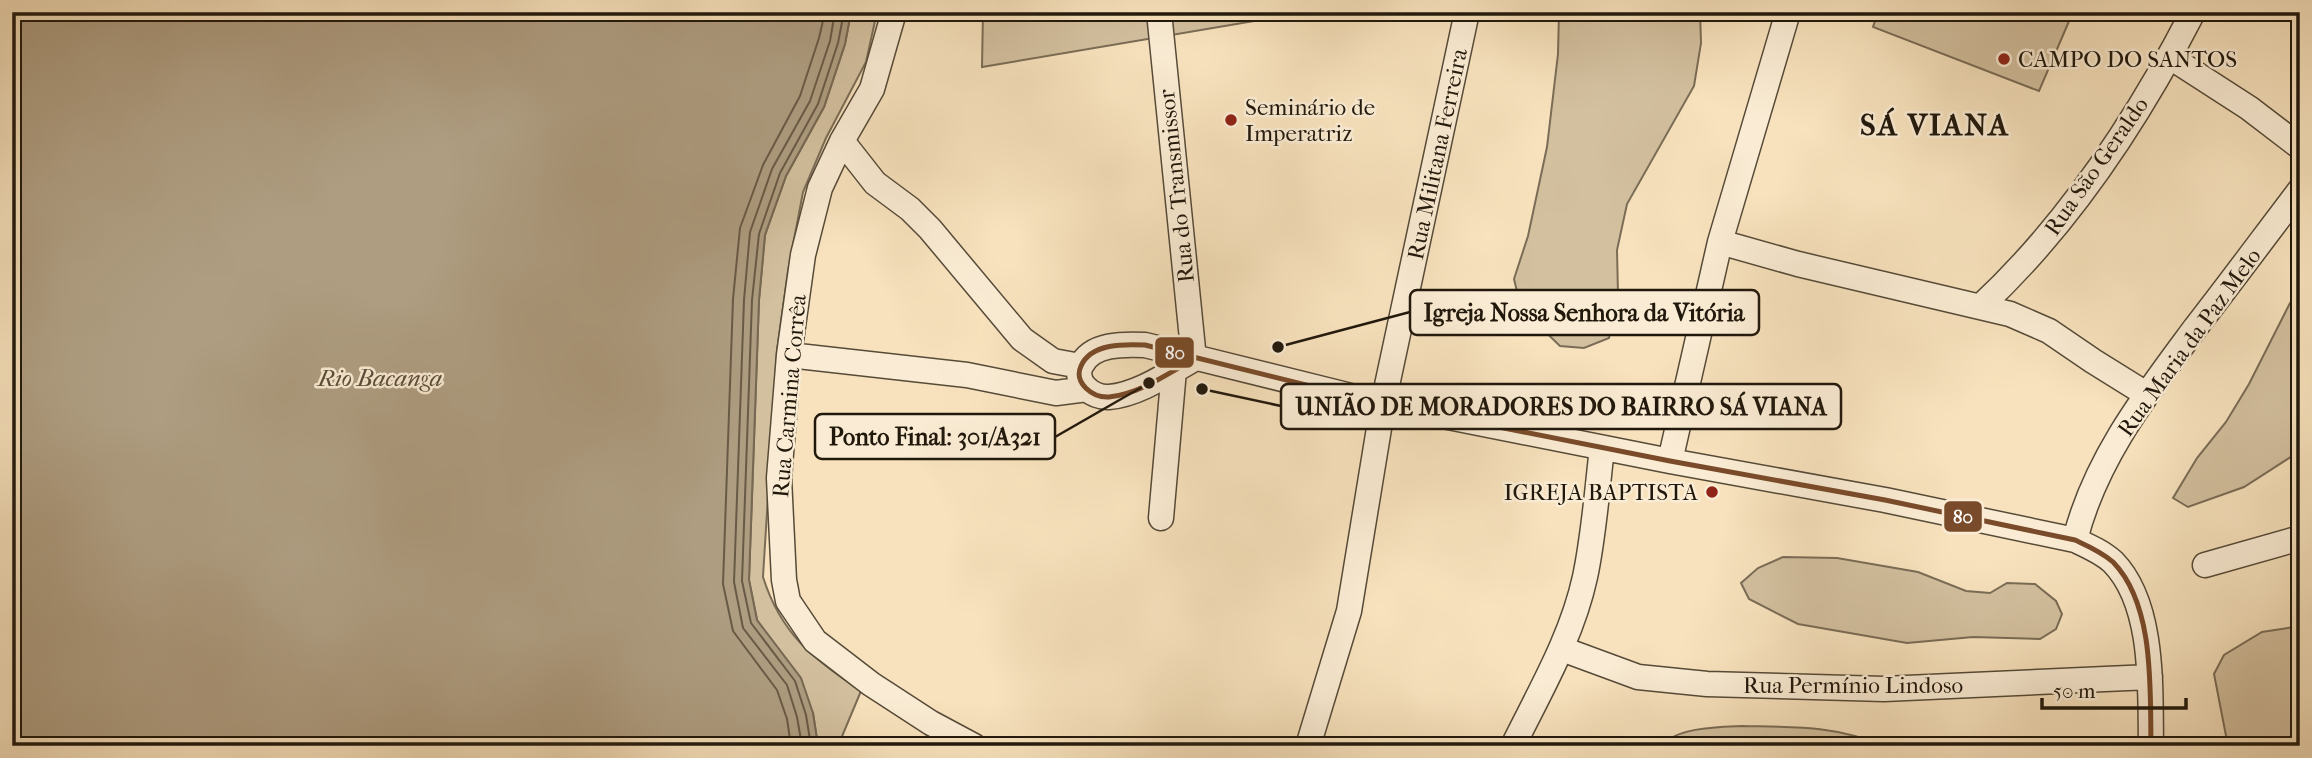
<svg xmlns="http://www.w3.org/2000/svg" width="2312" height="758" viewBox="0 0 2312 758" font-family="'IM FELL French Canon',serif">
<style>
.green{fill:#d3c09f;stroke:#7a6c56;stroke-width:2}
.water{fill:#ae9d81;stroke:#766852;stroke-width:2}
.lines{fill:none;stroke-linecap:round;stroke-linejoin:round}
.shore{stroke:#685a46;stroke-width:2}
.minor-casing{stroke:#564a38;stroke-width:27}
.minor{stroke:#faecd4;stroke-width:24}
.bus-1-casing{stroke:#faecd4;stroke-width:10}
.bus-1{stroke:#7a4b2a;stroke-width:5}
.poi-dot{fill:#8f2418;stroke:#faecd4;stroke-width:2.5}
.labels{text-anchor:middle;stroke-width:5;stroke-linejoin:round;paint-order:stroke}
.poi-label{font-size:23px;fill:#21180c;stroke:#faecd4;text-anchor:start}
.street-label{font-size:23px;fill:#21180c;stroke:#faecd4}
.water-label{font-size:24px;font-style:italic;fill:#594d3b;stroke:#faecd4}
.district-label{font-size:30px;font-weight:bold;letter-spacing:2px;fill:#21180c;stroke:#faecd4}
.leader{fill:none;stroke:#21180c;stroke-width:2.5}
.callout-dot{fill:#21180c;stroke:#faecd4;stroke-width:2.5}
.callout{fill:#faecd4;stroke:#21180c;stroke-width:2.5}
.callout-label{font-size:24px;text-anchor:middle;font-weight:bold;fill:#21180c}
.line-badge{stroke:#faecd4;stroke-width:2.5}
.badge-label{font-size:19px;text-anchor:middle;font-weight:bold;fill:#fff}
</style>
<rect width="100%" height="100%" fill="#f7e2bd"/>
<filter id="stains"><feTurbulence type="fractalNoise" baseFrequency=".00286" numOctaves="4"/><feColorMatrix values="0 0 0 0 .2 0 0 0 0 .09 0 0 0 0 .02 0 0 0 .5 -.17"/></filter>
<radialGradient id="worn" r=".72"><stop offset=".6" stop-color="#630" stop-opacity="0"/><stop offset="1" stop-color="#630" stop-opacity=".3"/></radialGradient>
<!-- green -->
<path class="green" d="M851,12H877L866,62L826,138L803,192L788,271L777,350L763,577C781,634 813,659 861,691L838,746H818L813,713L757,620L749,580L759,300L765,235L786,176L824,107L845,44Z
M983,12H1308L982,67Z
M1559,12H1700L1701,43L1694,86L1627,204L1617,250L1618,294L1609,338L1584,348L1560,346L1521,308L1514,279L1528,236L1547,147L1558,54Z
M1878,12H2073L2039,91L1873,27Z
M2300,291V451L2244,487L2188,507L2173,498L2197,458L2226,422L2249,384L2290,303Z
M1783,557L1837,558L1918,572L1966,591L1990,593L2007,583L2035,584L2056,601L2062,614L2056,629L2040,639L1973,637L1907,643L1798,624L1749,599L1741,583L1758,568Z
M2300,626V746H2228L2214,674L2224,655L2262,632Z
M1742,726C1788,727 1840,725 1881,746H1661C1677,727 1719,727 1742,726Z
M1987,740L2053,746H1954Z"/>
<!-- water -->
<path class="water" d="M12,12H851L845,44L824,107L786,176L765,235L759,300L749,580L757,620L801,678L813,713L818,746H12Z"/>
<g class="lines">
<!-- shore -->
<path class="shore" d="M791,746L787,719L777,690L733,631L723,584L733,299L740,228L763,165L800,96L819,38L825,12
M802,746L797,717L787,685L743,628L734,582L744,300L750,232L772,169L810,101L830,41L835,12
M811,746L806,715L795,681L751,623L742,581L752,300L759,234L780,173L818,104L838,43L844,12"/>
<!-- minor casing -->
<g class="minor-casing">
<path id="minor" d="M894,12L872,89L842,141L820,188L803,255L789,355L779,478L784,580L788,601L815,641L871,684L931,723L974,746
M1159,12L1194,359
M2170,57L2249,108L2300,147
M842,141L875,183L910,209L930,229L1022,339L1053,361L1080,366
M1720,242L1798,264L2010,314L2049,331L2093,361L2146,394
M1981,306C2069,224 2138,119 2193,12
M789,355L967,375L1056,393L1087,389
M1194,359C1169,373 1138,395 1109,397C1093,398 1073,383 1081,366C1091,343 1125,344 1145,345L1383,404L1670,461L1885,500L2075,540C2088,546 2102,552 2113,562C2155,605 2150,690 2151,746
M1670,461L1720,242L1788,12
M1161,518L1174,370
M2075,540C2095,459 2147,393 2196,327C2231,282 2265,236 2300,190
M2205,565L2300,538
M1562,649L1638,677L1707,684L1884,689L2150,677
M1308,746L1349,611L1383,404L1467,12
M1513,746C1540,691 1572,637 1585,577C1594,535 1597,490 1602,448"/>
</g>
<!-- minor -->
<use href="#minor" class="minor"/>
<!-- bus-1 casing -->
<g class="bus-1-casing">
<path id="bus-1" d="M1194,359C1169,373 1138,395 1109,397C1093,398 1073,383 1081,366C1091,343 1125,344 1145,345L1383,404L1670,461L1885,500L2075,540C2088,546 2102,552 2113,562C2155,605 2150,690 2151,746"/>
</g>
<!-- bus-1 -->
<use href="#bus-1" class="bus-1"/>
</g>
<!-- markers -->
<g class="poi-dot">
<circle cx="2004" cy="59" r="7"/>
<circle cx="1231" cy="120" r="7"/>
<circle cx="1712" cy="492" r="7"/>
</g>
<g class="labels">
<!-- poi labels -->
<g class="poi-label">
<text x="2018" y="67">CAMPO DO SANTOS</text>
<text x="1245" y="115">Seminário de<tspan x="1245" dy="26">Imperatriz</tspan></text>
<text x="1698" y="500" text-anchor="end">IGREJA BAPTISTA</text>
</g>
<!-- street labels -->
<g class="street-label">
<text transform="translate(1437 154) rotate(-78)" y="8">Rua Militana Ferreira</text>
<text transform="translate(2096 166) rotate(-55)" y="8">Rua São Geraldo</text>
<text transform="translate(1176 186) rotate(-96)" y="8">Rua do Transmissor</text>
<text transform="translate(2189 342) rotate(-54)" y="8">Rua Maria da Paz Melo</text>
<text transform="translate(789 396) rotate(-85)" y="8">Rua Carmina Corrêa</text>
<text x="1853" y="693">Rua Permínio Lindoso</text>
</g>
<!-- water labels -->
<g class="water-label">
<text x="380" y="386">Rio Bacanga</text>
</g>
<!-- district labels -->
<g class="district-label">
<text x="1935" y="135">SÁ VIANA</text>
</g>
</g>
<!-- callouts -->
<path class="leader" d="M1278 347L1410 312M1202 389L1281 406M1149 383L1055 437"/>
<g class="callout-dot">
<circle cx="1278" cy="347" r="7"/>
<circle cx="1202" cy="389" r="7"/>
<circle cx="1149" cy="383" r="7"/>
</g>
<g class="callout">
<rect x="1410" y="290" width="349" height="45" rx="7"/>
<rect x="1281" y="384" width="560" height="45" rx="7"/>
<rect x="815" y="414" width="240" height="45" rx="7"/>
</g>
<g class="callout-label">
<text x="1584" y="321">Igreja Nossa Senhora da Vitória</text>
<text x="1561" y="415">UNIÃO DE MORADORES DO BAIRRO SÁ VIANA</text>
<text x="935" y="445">Ponto Final: 301/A321</text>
</g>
<g class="line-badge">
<rect x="1154" y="336" width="41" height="33" rx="7" fill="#7a4b2a"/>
<rect x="1943" y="500" width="40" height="33" rx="7" fill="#7a4b2a"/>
</g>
<g class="badge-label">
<text x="1175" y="359">80</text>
<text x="1963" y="523">80</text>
</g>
<!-- margin -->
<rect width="2312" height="758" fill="none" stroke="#f7e2bd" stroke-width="42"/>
<rect x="14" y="14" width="2284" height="730" fill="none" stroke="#21180c" stroke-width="3.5"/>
<rect x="21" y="21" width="2270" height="716" fill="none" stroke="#21180c" stroke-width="2"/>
<!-- scale -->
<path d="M2042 698v10h144v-10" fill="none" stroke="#21180c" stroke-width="3.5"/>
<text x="2053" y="698" font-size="21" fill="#21180c" stroke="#faecd4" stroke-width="5" paint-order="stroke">50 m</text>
<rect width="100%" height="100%" filter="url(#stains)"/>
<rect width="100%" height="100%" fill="url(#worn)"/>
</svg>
